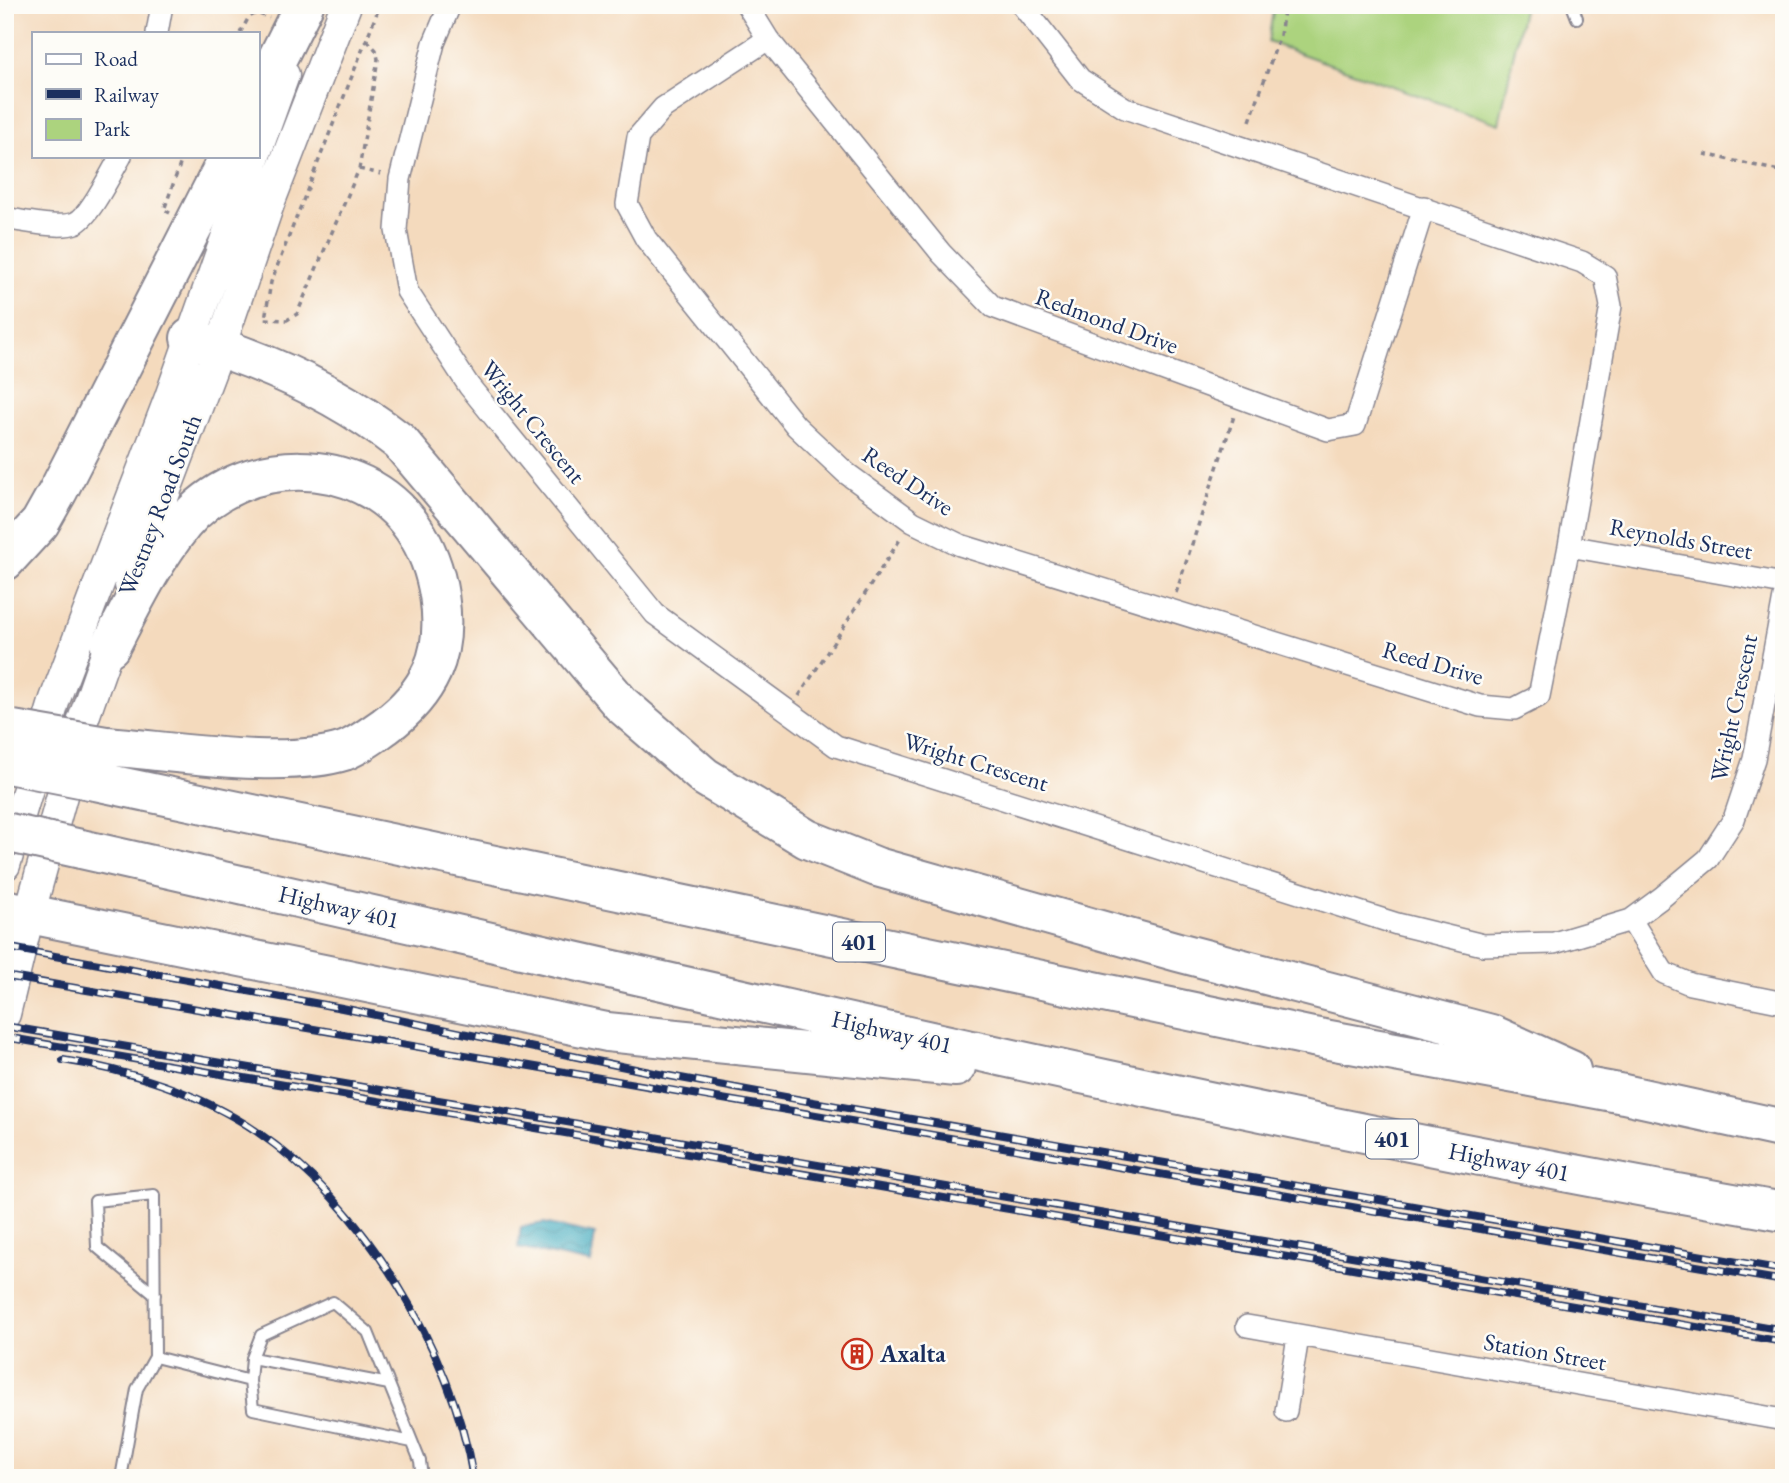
<svg xmlns="http://www.w3.org/2000/svg" width="1789" height="1483" viewBox="0 0 1789 1483" font-family="'EB Garamond',serif">
<style>
.green{fill:#acd37e;stroke:#64816e;stroke-width:2}
.water{fill:url(#water-waves);stroke:#2c6c8e;stroke-width:2}
.lines{fill:none;stroke-linecap:round;stroke-linejoin:round}
.service-casing{stroke:#88848e;stroke-width:14}
.minor-casing{stroke:#88848e;stroke-width:24}
.secondary-casing{stroke:#88848e;stroke-width:33}
.motorway-casing{stroke:#88848e;stroke-width:42}
.path{stroke:#88848e;stroke-width:3.5;stroke-dasharray:5 5;stroke-linecap:butt}
.service{stroke:#fff;stroke-width:10}
.minor{stroke:#fff;stroke-width:21}
.secondary{stroke:#fff;stroke-width:30}
.motorway{stroke:#fff;stroke-width:38}
.rail-casing{stroke:#1b2f5e;stroke-width:8}
.rail{stroke:#fdfcf7;stroke-width:5;stroke-dasharray:16;stroke-linecap:butt}
.motorway-bridge-casing{stroke:#88848e;stroke-width:42;stroke-linecap:butt}
.motorway-bridge{stroke:#fff;stroke-width:38}
.labels{text-anchor:middle;stroke-width:5;stroke-linejoin:round;paint-order:stroke}
.shield{fill:#fdfcf7;stroke:#5f6c8c;stroke-width:2}
.shield-label{font-size:23px;font-weight:bold;fill:#1b2f5e}
.street-label{font-size:24px;fill:#1b2f5e;stroke:#fdfcf7}
.poi-label{font-size:24px;font-weight:bold;fill:#1b2f5e;stroke:#fdfcf7;text-anchor:start}
</style>
<defs>
<pattern id="water-waves" width="16" height="10" patternUnits="userSpaceOnUse" patternTransform="scale(1.75)"><rect width="16" height="10" fill="#3ea9be"/><path d="M0 5q4-4 8 0t8 0" fill="none" stroke="#338a9e"/></pattern>
</defs>
<rect width="100%" height="100%" fill="#fdfcf7"/>
<filter id="ink" filterUnits="userSpaceOnUse"><feTurbulence type="fractalNoise" baseFrequency=".0143" numOctaves="2"/><feDisplacementMap in="SourceGraphic" scale="14" xChannelSelector="R" yChannelSelector="G"/><feConvolveMatrix kernelMatrix="1 2 1 2 8 2 1 2 1" color-interpolation-filters="sRGB"/></filter>
<filter id="wash" filterUnits="userSpaceOnUse"><feTurbulence type="fractalNoise" baseFrequency=".00686" numOctaves="4" result="noise"/><feDisplacementMap in="SourceGraphic" scale="28" xChannelSelector="R" yChannelSelector="G"/><feGaussianBlur stdDeviation="1.57" result="paint"/><feColorMatrix in="noise" values="0 0 0 0 0 0 0 0 0 0 0 0 0 0 0 0 0 1.4 0 .05"/><feComposite in="paint" operator="in"/></filter>
<g filter="url(#wash)">
<rect width="100%" height="100%" fill="#f4dabd"/>
<!-- green -->
<path class="green" d="M1274,5H1524L1499,124L1268,42Z"/>
<!-- water -->
<path class="water" d="M544,1223L595,1234L591,1263L518,1248L521,1227Z"/>
</g>
<g filter="url(#ink)">
<g class="lines">
<!-- service casing -->
<g class="service-casing">
<path id="service" d="M1572,5L1577,18
M155,1357L250,1381L252,1358L261,1335L333,1302L368,1332L420,1461L422,1478
M252,1358L389,1384
M250,1381L253,1409L412,1442
M121,1478L137,1389L155,1357L154,1195L95,1201L97,1247L155,1295"/>
</g>
<!-- minor casing -->
<g class="minor-casing">
<path id="minor" d="M450,5L434,43L400,179L396,230L407,291L469,386L655,614L836,746L1397,924L1483,945L1554,943L1631,920L1661,898L1708,859L1734,819L1754,759L1784,597
M747,5L768,39L941,253L993,307L1328,430L1355,425L1424,207
M157,33L162,5
M768,39L663,108L638,137L627,204L646,239L796,426L846,473L913,522L960,545L1480,706L1514,709L1539,696L1569,546L1611,306L1605,276L1582,262L1125,108L1080,79L1022,5
M5,218C21,221 61,229 75,223C90,217 112,171 121,156
M1569,546L1784,584
M1631,920L1664,973L1690,984L1784,1003
M1247,1326L1784,1420
M1286,1411L1298,1337"/>
</g>
<!-- secondary casing -->
<g class="secondary-casing">
<path id="secondary" d="M257,150L284,75
M130,585L220,347L270,201L346,5
M5,865L55,699L170,397L255,156
M5,1014L29,915L82,723L116,626"/>
</g>
<!-- motorway casing -->
<g class="motorway-casing">
<path id="motorway" d="M257,99L304,5
M190,338C266,361 338,393 400,442L621,704L705,777L807,839L877,867L1178,952L1491,1034L1571,1070
M5,561L40,523L58,491L229,156
M106,746C172,751 284,770 344,751C358,746 372,735 385,726C404,712 422,693 432,671C451,628 439,565 413,528C360,451 240,454 183,524C153,561 132,605 110,647
M95,781L1313,1037L1624,1094L1784,1129
M81,849C647,976 1212,1113 1784,1212
M5,909L607,1032L956,1067"/>
</g>
<!-- path -->
<path class="path" d="M240,33L249,17L257,13L269,18
M367,40L376,50L378,59L359,169L297,314L287,320L265,319L271,282L380,5
M1250,121L1280,35L1285,5
M1704,154L1784,172
M359,169L381,174
M170,213L164,210L183,156
M1176,593L1234,416
M799,696L901,538"/>
<!-- service -->
<use href="#service" class="service"/>
<!-- minor -->
<use href="#minor" class="minor"/>
<!-- secondary -->
<use href="#secondary" class="secondary"/>
<!-- motorway -->
<use href="#motorway" class="motorway"/>
<!-- rail casing -->
<g class="rail-casing">
<path id="rail" d="M5,947L342,1008L664,1075L813,1102L1784,1270
M5,976L1784,1281
M5,1026L1784,1330
M5,1037L1784,1342
M63,1060C129,1070 200,1093 256,1131C363,1203 453,1351 473,1478"/>
</g>
<!-- rail -->
<use href="#rail" class="rail"/>
<!-- motorway-bridge casing -->
<g class="motorway-bridge-casing">
<path id="motorway-bridge" d="M13,730L106,746
M8,764L95,781
M5,832L81,849"/>
</g>
<!-- motorway-bridge -->
<use href="#motorway-bridge" class="motorway-bridge"/>
</g>
</g>
<!-- icons -->
<defs>
<g id="building-ring" transform="scale(1.575)"><circle r="9.5" fill="#fdfcf7" stroke="#c8321e" stroke-width="1.5"/><path d="M-4-6H4V6H1V3H-1V6H-4ZM-2.5-4.3h1.7v1.8h-1.7ZM.8-4.3h1.7v1.8H.8ZM-2.5-1h1.7V.8h-1.7ZM.8-1h1.7V.8H.8Z" fill="#c8321e"/></g>
</defs>
<g fill-rule="evenodd">
<use href="#building-ring" x="857" y="1354"/>
</g>
<g class="labels">
<!-- shield labels -->
<g class="shield">
<rect x="833" y="922.5" width="52" height="39" rx="5"/>
<rect x="1366" y="1119.5" width="52" height="39" rx="5"/>
</g>
<g class="shield-label">
<text x="859" y="950">401</text>
<text x="1392" y="1147">401</text>
</g>
<!-- street labels -->
<g class="street-label">
<text transform="translate(1107 321) rotate(20)" y="8">Redmond Drive</text>
<text transform="translate(533 422) rotate(51)" y="8">Wright Crescent</text>
<text transform="translate(908 481) rotate(34)" y="8">Reed Drive</text>
<text transform="translate(160 505) rotate(-69)" y="8">Westney Road South</text>
<text transform="translate(1681 539) rotate(10)" y="8">Reynolds Street</text>
<text transform="translate(1433 663) rotate(16)" y="8">Reed Drive</text>
<text transform="translate(1734 708) rotate(-78)" y="8">Wright Crescent</text>
<text transform="translate(976 762) rotate(17)" y="8">Wright Crescent</text>
<text transform="translate(339 907) rotate(13)" y="8">Highway 401</text>
<text transform="translate(892 1032) rotate(13)" y="8">Highway 401</text>
<text transform="translate(1509 1162) rotate(11)" y="8">Highway 401</text>
<text transform="translate(1545 1352) rotate(10)" y="8">Station Street</text>
</g>
<!-- poi labels -->
<g class="poi-label">
<text x="880" y="1362">Axalta</text>
</g>
</g>
<!-- margin -->
<rect width="1789" height="1483" fill="none" stroke="#fdfcf7" stroke-width="28"/>
<!-- legend -->
<rect x="32" y="32" width="228" height="126" fill="#fdfcf7" stroke="#a3aaba" stroke-width="2"/>
<rect x="46" y="54" width="35" height="10" fill="#ffffff" stroke="#a3aaba" stroke-width="2"/>
<text x="94" y="66" font-size="21" fill="#1b2f5e">Road</text>
<rect x="46" y="89" width="35" height="10" fill="#1b2f5e" stroke="#a3aaba" stroke-width="2"/>
<text x="94" y="102" font-size="21" fill="#1b2f5e">Railway</text>
<rect x="46" y="119" width="35" height="21" fill="#acd37e" stroke="#a3aaba" stroke-width="2"/>
<text x="94" y="136" font-size="21" fill="#1b2f5e">Park</text>
</svg>
